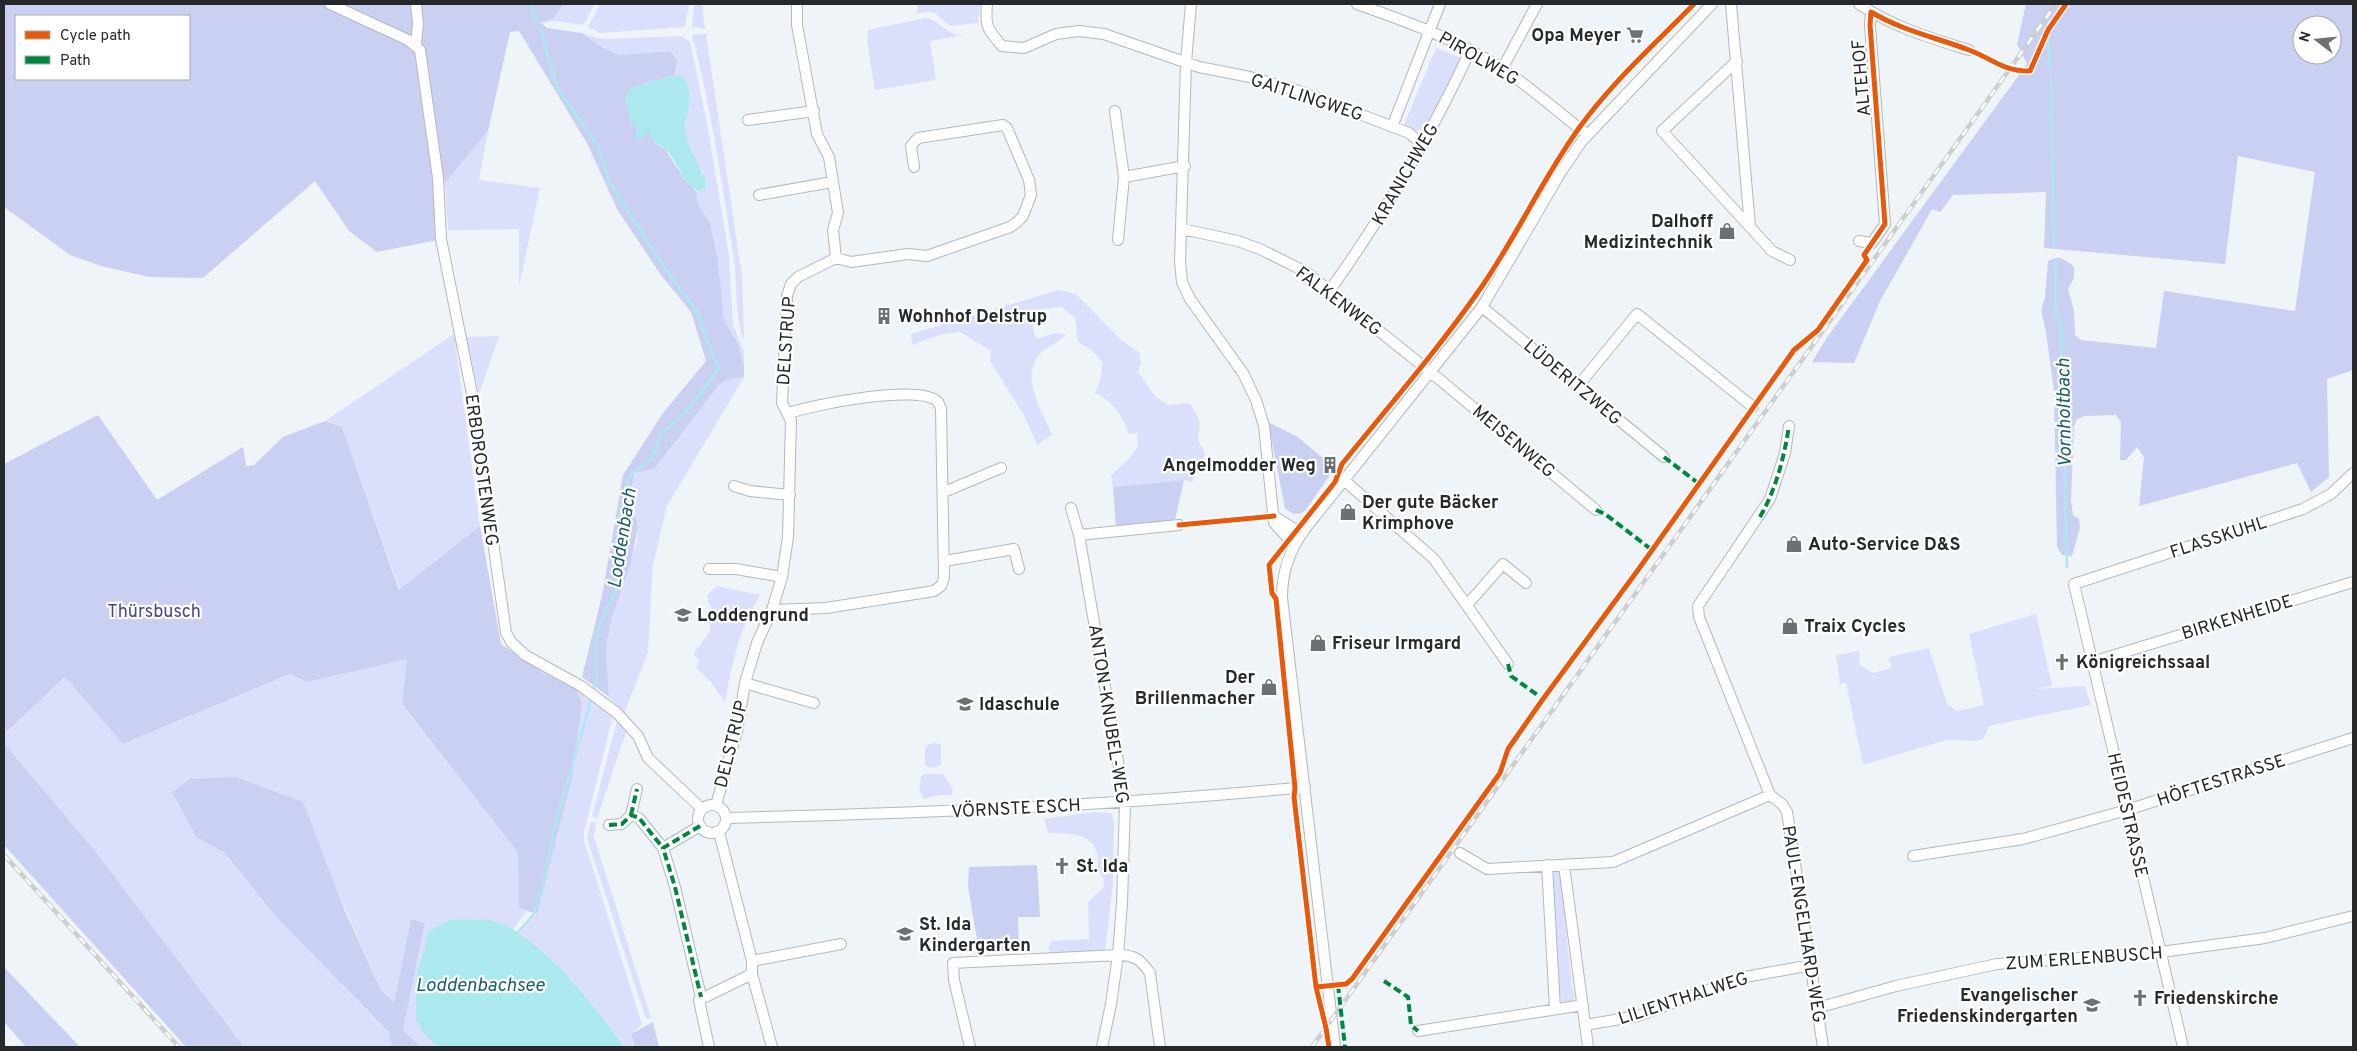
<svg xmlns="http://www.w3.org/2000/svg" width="2357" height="1051" viewBox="0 0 2357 1051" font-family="Overpass,sans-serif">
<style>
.green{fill:#dae0fb}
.forest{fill:#cad0f2;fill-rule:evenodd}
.water{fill:#ace9ef}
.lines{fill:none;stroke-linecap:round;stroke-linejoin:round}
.stream{stroke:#ace9ef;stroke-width:2.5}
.minor-casing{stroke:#b4b8bb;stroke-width:12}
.minor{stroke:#fdfdfe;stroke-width:10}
.rail-casing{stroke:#cccecf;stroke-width:4.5}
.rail{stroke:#fff;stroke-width:2.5;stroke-dasharray:8;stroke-linecap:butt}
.quiet{stroke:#00873e;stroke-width:4;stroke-dasharray:8 4;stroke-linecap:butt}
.cycleway-casing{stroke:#fff;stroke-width:8}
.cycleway{stroke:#e8590c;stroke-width:5}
.labels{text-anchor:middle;stroke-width:4.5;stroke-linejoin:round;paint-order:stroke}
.poi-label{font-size:18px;font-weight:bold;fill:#25292b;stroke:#fff;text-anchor:start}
.street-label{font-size:18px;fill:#25292b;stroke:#fff}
.park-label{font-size:18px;fill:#44478c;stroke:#fff}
.water-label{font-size:19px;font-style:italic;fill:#1c6166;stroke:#fff}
</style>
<rect width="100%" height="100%" fill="#eff4f9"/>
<!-- green -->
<path class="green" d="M564,4H595L583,25L555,21L540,23L553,18Z
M600,4H689V6L684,27L600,33L588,27Z
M694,4H702L705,29L692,27Z
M918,4H980L978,23L950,26L934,12L917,13Z
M926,18C941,21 947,36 963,35L930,41L936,80L875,90L867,40L868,30Z
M582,33L597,38L608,39L682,36L690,42L706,118L729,256L733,325L744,351V366L739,346L724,320L718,260L713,234L710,223L698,205L696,191L702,192L703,172C697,165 684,137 685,128C686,105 696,102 684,77L675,75L677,61L671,51L619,55L602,47Z
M706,34L742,276L744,340C734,314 738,288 734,261C723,185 711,109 692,35Z
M1436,48L1461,58L1443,101L1429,127L1417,131L1404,125Z
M488,131L479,180L540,188L519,287V229L448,230L445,182Z
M1059,290L1076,294L1121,340L1139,352L1141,363L1138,372L1156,397L1168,405L1190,403L1200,422L1198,439L1205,454L1192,482L1184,480L1113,487L1111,475L1130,458L1138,446L1137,433L1129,434C1122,415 1114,402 1095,393L1100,381L1103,363L1093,351L1078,342L1075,318L1061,307L1043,309L1030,318L1036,339L1055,333L1066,334C1058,344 1044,348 1038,356C1021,381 1043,412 1052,435L1037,445L1025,417L990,361L991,351L960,332L942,334L912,345L911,334Z
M454,334L480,526L400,590L342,427L325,421Z
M499,336L479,394L466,337Z
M744,377L667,506L653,565L648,652L624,714L609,697L606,647L612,617L637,541L638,528L631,495L634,473L654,469L719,385L729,379Z
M717,586L760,595C740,628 732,663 725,702L711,682L696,668L700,660L693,654L711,630L708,615L712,608L708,603V594Z
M2036,614L2052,686L2035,689L2085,686L2091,705L1989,726L1984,738L1976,741L1946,740L1863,765L1846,683L1840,684L1836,655L1859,651L1860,665L1873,673L1892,668L1889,657L1929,648L1947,704L1957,711L1984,705L1969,634Z
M408,658L402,705L518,853L519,908L527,910L513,930L496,922L436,1046L438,1047H421L403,1030L425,923L411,919L394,1002L381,990L323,858L196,837L225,853L277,918L389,1032L392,1047H244L95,851L4,743V734L65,677L123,744L290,674L307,682Z
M575,688L613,716L584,832V841L642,1024L631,1035L635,1047H624C595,1003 557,967 518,932L533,915L536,916L572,778Z
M617,721L627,729L597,819L592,816Z
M937,743L941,744V765L933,768L925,765V749L929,744Z
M924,774H943L953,789L952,795H939L924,799L919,790L921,776Z
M1093,812L1111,813L1114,821L1113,883L1105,951L1051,953L1048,948L1052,941L1089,939L1088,902L1103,888L1104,879C1093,864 1101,862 1096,850C1088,831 1064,834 1048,833L1044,819Z
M591,822L596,823L594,837L651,1018L647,1019L645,1016L587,838Z
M1557,870L1560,873L1572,987L1575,998L1571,1002L1562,1001L1560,993L1552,874Z"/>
<!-- forest -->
<path class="forest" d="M4,4H564L553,18L541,23L547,28L582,33L602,47L619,55L671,51L677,61L675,75L633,87L625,98L631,121L638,128L637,133L650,132L655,143L665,149L685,180L696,191L698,205L710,223L718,260L724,320L739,346L744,366V377L729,379L719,385L654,469L634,473L631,495L638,528L630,565L612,617L606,647L609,697L582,677L603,591L623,475L663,413L706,361L691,312L661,275L617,209L587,143L519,31L510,32L488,131L439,190L438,240L377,252L349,231L315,181L203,278L149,277L101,266L70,255L4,207ZM16,16H189V79H16Z
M2026,4H2353V370L2327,379L2329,477L2311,492L2297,463L2139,506L2144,457L2137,447L2126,460H2120L2121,422L2116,415L2085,416L2077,419L2074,427L2071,501L2073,515L2079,519L2080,528L2072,556L2062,555L2057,547L2054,391L2046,332L2041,310L2045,297L2048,261C2059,255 2065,259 2074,267V278L2068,289L2074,311L2075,335L2081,340L2156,348L2164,291L2295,311L2315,172L2238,156L2225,264L2044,248L2046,192L1953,195L1940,212L1932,209L1880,301L1854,363L1812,362L1828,336L2027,64L2017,44ZM2302,25H2332V55H2302Z
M98,415L157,500L243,447L246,466L254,465L283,437L325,421L342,427L399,590L480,526L501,644L544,673L575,688L582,703L572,778L537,914L519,908L518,853L402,704L407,659L307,682L290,674L123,744L65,677L4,734V464Z
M1268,422L1298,437L1326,461L1323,466L1332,472L1305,511C1296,516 1292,514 1285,508Z
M1184,480L1175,520L1116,526L1113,487Z
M4,743L95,851L244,1047H186L4,845Z
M235,777L303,802L345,911L381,990L394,1002L411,919L425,923L403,1030L421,1047H392L389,1032L277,918L225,853L196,837L172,792L190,779Z
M1037,865L1040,917H1018L1019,951H979L968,887L969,867Z
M4,966L5,968L80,1047H26L4,1022Z
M653,1022L659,1047H635L631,1034Z"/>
<!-- water -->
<path class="water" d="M675,75L684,77C691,91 691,100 687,115C686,119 684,126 685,130C688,150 702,166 706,185L701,192C683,187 679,162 666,150C661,145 655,143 650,137V132H644L645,137L637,140L635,135L638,128C629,124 628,107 625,98L633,87Z
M451,919C465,920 484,918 497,922C538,935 600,1011 624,1047H438L425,1035L416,1020V978L429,931Z"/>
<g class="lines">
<!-- stream -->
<path class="stream" d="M530,4L539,23
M541,29L557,88L597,144L610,182L658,258L697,312L718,368C703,393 684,417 660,434L657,447L651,459L631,474L628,483L627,529L616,589L599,626L596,643L597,678L593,692
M2048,35L2050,69
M2051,78L2054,246
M2055,260L2056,315L2061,324L2067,567
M518,932L533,915L545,876L553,832L592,697"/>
<!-- minor casing -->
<g class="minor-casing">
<path id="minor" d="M330,4L408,40L420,50L438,178L441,239L472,394L506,633L512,643L525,655L581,686L617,713L638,736L648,758L702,809
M416,4L418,23L416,44
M987,4C985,26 987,29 1002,46L1024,48L1056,34L1079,31L1104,34L1199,67L1250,77L1299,91L1409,133L1423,145
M1191,4L1186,62L1180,262L1182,282L1190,299L1243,373L1256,400L1264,426L1274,523L1294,545
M1357,4C1408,22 1458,40 1503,69C1533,89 1559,113 1588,135
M1731,4L1750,227
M1859,4C1893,27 1930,38 1969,50
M1737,61L1662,131L1772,251L1790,260
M1502,69L1537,4
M1115,111L1124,177L1118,240
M748,120L814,111
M1392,127L1440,4
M1124,177L1185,166
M759,195L832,182
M1182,229L1238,241L1262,250L1306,272L1439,379L1596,510
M1859,241L1872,243L1885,224L1870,25L1871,12
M836,258L851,262L908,254L927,256L1010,227L1016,223L1023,216L1031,195L1029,180L1007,128L1003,125L918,138L911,146L914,167
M1330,290C1385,213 1430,137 1470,51
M1482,307L1664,457
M1578,386L1637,314L1753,407
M1789,426L1785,453L1770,499L1698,606L1699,617L1770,795L1782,804L1787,812L1823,1047
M1345,481L1434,559L1508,664
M734,486L750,491L790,495
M944,492L1001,468
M1071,508L1079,535L1125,802L1122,903L1118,955L1111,1004L1102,1047
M1274,516L1302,534
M1079,535L1179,525
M945,561L1014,549L1019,569
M709,569H736L782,577
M1467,605L1503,564L1526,583
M772,610L826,608L934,591L941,586L944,578L941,409C940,406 939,404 938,402C920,383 813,405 789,413
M2092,662L2353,582
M745,683L814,703
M698 819a14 14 0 1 1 28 0a14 14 0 1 1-28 0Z
M716,805L737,731L745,683L757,643L772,610L782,577L788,537L791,421L782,403L787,296L791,284L798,277L836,258L833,230L838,213L829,157L817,134L797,25V4
M631,815L637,789
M727,818C920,813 1112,806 1305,787
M609,825L622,824L631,815L639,818L663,848
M700,826L663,848L675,887L701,997
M719,832L752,961V974L772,1047
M1460,853L1487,869L1613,862L1770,795
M1913,856L2023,839L2127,810L2353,738
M1547,865L1555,1009
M1564,865L1588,1047
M752,961L841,944
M1817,1008L1896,986L1997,964L2161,952L2265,938L2353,916
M1585,1025L1638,1016L1740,978L1811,965
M1418,1031L1583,1005
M709,1047L699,1000L752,974
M970,1047L954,980L953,963L1118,955C1135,955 1140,959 1150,973L1160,1047
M1335,1047L1282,598C1282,572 1289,551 1305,529L1482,307L1561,172L1582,141L1712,4
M2183,1047L2074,584L2303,509L2331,494L2353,473"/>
</g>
<!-- minor -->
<use href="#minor" class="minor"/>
<!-- rail casing -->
<g class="rail-casing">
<path id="rail" d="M4,855L179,1047
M1312,1047L2056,4"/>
</g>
<!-- rail -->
<use href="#rail" class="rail"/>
<!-- quiet -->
<path class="quiet" d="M1664,457L1698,483
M1596,510L1605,514L1652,550
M1760,517C1776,489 1784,458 1789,426
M1508,664L1511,676L1543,699
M631,815L637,789
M609,825L622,824L631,815L639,818L663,848
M700,826L663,848L675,887L701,997
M1384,981L1408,997L1411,1025L1418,1031
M1338,985L1345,1047"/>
<!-- cycleway casing -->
<g class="cycleway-casing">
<path id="cycleway" d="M1179,525L1274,516
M1316,987L1346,984L1352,979L1500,773L1508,749L1543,699L1638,570L1794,350L1818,330L1867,260L1864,255L1885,224L1870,25L1871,12C1903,31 1935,37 1969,50C1993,59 2002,71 2030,71L2048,30L2066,4
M1329,1047L1326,1028L1316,987L1294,797L1295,788L1276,599L1272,593L1269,565L1335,482L1342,464C1388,407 1436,352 1478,292C1515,240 1541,181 1579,128C1612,82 1655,44 1694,4"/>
</g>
<!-- cycleway -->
<use href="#cycleway" class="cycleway"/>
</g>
<!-- icons -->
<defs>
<g id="supermarket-bare" transform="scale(1.35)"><path d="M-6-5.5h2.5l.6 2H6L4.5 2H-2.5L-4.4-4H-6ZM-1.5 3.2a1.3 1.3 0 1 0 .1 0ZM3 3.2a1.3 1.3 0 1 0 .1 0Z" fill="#6c7073" stroke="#fff" stroke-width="2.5" paint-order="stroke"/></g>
<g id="shop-bare" transform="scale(1.35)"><path d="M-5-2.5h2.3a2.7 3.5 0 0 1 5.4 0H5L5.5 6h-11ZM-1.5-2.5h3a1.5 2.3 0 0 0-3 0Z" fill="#6c7073" stroke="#fff" stroke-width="2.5" paint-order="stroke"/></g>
<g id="building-bare" transform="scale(1.35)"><path d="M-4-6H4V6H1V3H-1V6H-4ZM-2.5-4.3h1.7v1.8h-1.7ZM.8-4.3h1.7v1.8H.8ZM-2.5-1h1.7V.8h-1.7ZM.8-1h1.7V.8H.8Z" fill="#6c7073" stroke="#fff" stroke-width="2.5" paint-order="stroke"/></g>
<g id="school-bare" transform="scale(1.35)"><path d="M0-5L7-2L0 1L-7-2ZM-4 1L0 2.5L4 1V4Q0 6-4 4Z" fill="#6c7073" stroke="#fff" stroke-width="2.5" paint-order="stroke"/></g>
<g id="church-bare" transform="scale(1.35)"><path d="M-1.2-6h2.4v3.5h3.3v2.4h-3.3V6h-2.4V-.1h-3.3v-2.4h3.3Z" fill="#6c7073" stroke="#fff" stroke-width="2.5" paint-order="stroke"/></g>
</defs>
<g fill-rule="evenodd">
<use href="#supermarket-bare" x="1635" y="35"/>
<use href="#shop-bare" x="1727" y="231"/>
<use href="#building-bare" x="884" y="316"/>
<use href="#building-bare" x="1330" y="465"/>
<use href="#shop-bare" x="1348" y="512"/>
<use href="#shop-bare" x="1794" y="544"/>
<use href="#school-bare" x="683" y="615"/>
<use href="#shop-bare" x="1790" y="626"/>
<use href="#shop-bare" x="1318" y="643"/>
<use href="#church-bare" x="2062" y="662"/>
<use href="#shop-bare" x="1269" y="687"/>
<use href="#school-bare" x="965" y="704"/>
<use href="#church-bare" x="1062" y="866"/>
<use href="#school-bare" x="905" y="934"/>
<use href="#church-bare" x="2140" y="998"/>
<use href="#school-bare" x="2092" y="1005"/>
</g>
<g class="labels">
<!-- poi labels -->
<g class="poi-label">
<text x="1621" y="41" text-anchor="end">Opa Meyer</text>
<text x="1713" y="227" text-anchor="end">Dalhoff<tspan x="1713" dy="21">Medizintechnik</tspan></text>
<text x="898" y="322">Wohnhof Delstrup</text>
<text x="1316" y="471" text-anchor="end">Angelmodder Weg</text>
<text x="1362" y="508">Der gute Bäcker<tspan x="1362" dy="21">Krimphove</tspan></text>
<text x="1808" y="550">Auto-Service D&amp;S</text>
<text x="697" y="621">Loddengrund</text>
<text x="1804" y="632">Traix Cycles</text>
<text x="1332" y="649">Friseur Irmgard</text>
<text x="2076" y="668">Königreichssaal</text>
<text x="1255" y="683" text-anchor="end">Der<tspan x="1255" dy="21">Brillenmacher</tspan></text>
<text x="979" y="710">Idaschule</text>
<text x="1076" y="872">St. Ida</text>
<text x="919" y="930">St. Ida<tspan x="919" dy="21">Kindergarten</tspan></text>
<text x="2078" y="1001" text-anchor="end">Evangelischer<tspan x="2078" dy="21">Friedenskindergarten</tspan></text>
<text x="2154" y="1004">Friedenskirche</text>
</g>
<!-- street labels -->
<g class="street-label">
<text transform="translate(1479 58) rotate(30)" y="6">PIROLWEG</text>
<text transform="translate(1861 78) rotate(-95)" y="6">ALTEHOF</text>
<text transform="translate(1307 97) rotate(18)" y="6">GAITLINGWEG</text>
<text transform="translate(1405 174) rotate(-60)" y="6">KRANICHWEG</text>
<text transform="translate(1339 301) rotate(37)" y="6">FALKENWEG</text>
<text transform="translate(786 341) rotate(-86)" y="6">DELSTRUP</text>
<text transform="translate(1573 382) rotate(40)" y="6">LÜDERITZWEG</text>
<text transform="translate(1514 441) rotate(40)" y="6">MEISENWEG</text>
<text transform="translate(482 470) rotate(82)" y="6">ERBDROSTENWEG</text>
<text transform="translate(2218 537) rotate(-18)" y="6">FLASSKUHL</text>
<text transform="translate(2237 617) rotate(-17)" y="6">BIRKENHEIDE</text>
<text transform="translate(1109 714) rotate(81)" y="6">ANTON-KNUBEL-WEG</text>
<text transform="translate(731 744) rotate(-76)" y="6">DELSTRUP</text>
<text transform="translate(2221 780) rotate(-18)" y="6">HÖFTESTRASSE</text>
<text transform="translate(1016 808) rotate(-3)" y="6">VÖRNSTE ESCH</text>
<text transform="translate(2128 815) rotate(77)" y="6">HEIDESTRASSE</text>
<text transform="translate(1804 924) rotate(81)" y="6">PAUL-ENGELHARD-WEG</text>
<text transform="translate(2084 958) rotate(-4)" y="6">ZUM ERLENBUSCH</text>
<text transform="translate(1683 998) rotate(-18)" y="6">LILIENTHALWEG</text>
</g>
<!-- park labels -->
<g class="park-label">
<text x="154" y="617">Thürsbusch</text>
</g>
<!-- water labels -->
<g class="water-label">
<text transform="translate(2063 413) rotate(-91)" y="7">Vornholtbach</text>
<text transform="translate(621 538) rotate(-81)" y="7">Loddenbach</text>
<text x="480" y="991">Loddenbachsee</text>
</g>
</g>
<!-- border -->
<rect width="2357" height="1051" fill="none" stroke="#25292b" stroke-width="10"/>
<!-- legend -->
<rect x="15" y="15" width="175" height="65" fill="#ffffff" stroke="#a8a9aa"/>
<rect x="25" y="31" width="25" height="8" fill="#e8590c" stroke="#a8a9aa"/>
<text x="60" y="40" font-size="15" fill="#25292b">Cycle path</text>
<rect x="25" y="56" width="25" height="8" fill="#00873e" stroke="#a8a9aa"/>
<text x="60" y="65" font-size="15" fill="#25292b">Path</text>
<!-- north arrow -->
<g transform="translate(2317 40) rotate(286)"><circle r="24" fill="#ffffff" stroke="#a8a9aa"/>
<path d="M0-4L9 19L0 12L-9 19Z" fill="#6c7073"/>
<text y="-8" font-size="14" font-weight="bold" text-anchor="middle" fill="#25292b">N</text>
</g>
</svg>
